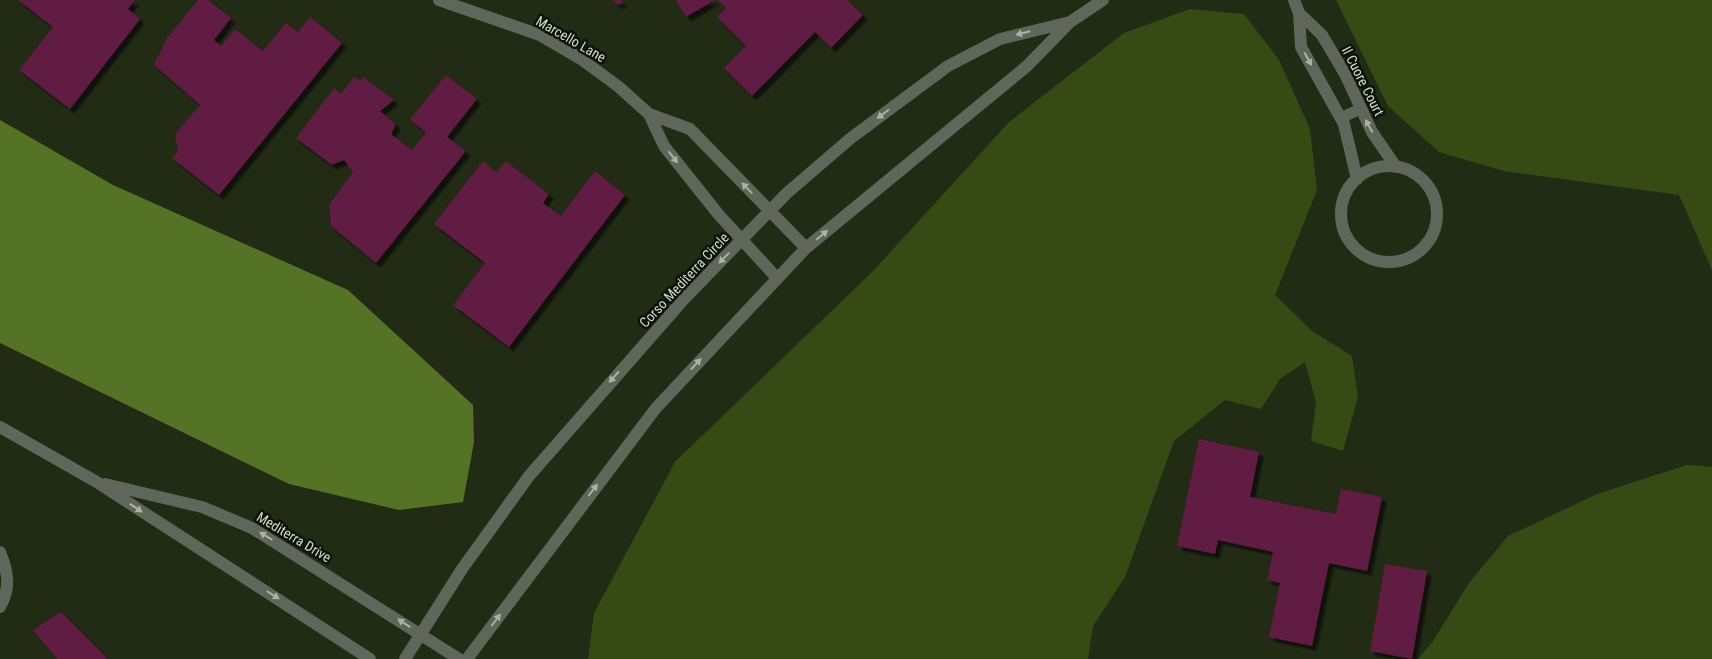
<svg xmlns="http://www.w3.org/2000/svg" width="1712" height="659" viewBox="0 0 1712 659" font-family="'Roboto Condensed',sans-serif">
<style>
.green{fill:#364b14}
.water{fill:#557325}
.building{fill:#611a43;filter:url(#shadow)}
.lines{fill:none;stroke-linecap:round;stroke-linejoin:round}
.service{stroke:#61665b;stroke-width:11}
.minor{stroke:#61665b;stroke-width:12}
.oneway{fill:#acb3a5}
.labels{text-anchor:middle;stroke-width:5;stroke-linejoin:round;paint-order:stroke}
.street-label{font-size:14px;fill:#d5dccd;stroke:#0e1309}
</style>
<defs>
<filter id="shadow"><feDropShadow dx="4.5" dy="4.5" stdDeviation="1" flood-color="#0009"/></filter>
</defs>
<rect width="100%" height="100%" fill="#222c15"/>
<!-- green -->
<path class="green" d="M1336,0H1712V270L1679,195L1504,171L1439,152L1388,106Z
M1190,9L1244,14L1279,60L1310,129L1317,190L1275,295L1312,331L1352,356L1358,397L1343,451L1311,441L1316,402L1305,362L1280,379L1261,409L1225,400L1174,441L1125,577L1093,626L1088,659H588L594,613L675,462L874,270L1009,122L1124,33Z
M1687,465L1712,467V659H1418L1433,641L1469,583L1508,536L1597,494Z"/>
<!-- water -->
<path class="water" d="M0,120L113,185L348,290L473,405L474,442L463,502L399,510L289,484L0,343Z"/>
<!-- building -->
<path class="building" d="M18,0H135L128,9L140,19L70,109L19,70L53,27Z
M198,0H208L231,18L214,40L221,46L235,29L263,51L286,23L298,32L310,17L342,43L219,195L172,158L178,151L175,134L200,105L154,65L167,38Z
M612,0H623L619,5Z
M676,0H715L686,17Z
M717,0H847L863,15L831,48L815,32L752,96L724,68L746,46L717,17L726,8Z
M446,75L477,99L447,137L466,151L376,263L331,226L329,205L353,172L344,160L332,165L296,138L334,88L341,94L354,77L360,81L363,77L394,100L380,111L396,124L391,134L412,150L426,133L410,119Z
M483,161L496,172L506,161L549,194L543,203L561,216L595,171L625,195L509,347L453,305L485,263L434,224Z
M1199,439L1259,452L1250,497L1336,514L1341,489L1382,497L1367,571L1329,563L1312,646L1269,637L1280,583L1267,580L1273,552L1218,540L1215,554L1177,546Z
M1385,564L1427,571L1412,659L1370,651Z
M61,612L108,659H57L33,630Z"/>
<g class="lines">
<!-- service -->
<path class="service" d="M1341,118L1360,109"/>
<!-- minor -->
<path class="minor" d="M439,0L540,35L581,59L619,87L649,114L664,146L719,215L777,278
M1294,0L1299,13L1301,47L1344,124L1357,179
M1299,13L1322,35L1345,74L1372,132L1396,167
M649,114L690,129L806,248
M1341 214a48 48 0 1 1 96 0a48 48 0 1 1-96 0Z
M0,427L95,481L370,659
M105,484L202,507L252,528L459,659
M0,552C8,571 11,588 0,607
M405,659L462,569L529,476L684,299L787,193L851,138L948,66L1000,39L1070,22
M467,659L656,408L806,248L1027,66L1070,22L1103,0"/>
</g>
<!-- one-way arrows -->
<defs><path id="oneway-solid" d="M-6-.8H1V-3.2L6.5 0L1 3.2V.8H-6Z" transform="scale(1.25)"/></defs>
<g class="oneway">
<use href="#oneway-solid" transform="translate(1023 33) rotate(166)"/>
<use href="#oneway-solid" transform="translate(1308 59) rotate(61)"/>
<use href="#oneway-solid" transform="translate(883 114) rotate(143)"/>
<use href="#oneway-solid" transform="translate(1369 126) rotate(-119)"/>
<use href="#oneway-solid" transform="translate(673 157) rotate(52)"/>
<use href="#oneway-solid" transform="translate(747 188) rotate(-134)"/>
<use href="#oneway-solid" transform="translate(822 235) rotate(-40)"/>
<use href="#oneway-solid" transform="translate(724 258) rotate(134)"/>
<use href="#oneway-solid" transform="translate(696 364) rotate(-47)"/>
<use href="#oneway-solid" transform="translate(614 377) rotate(132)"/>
<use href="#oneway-solid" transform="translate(593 490) rotate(-53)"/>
<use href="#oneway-solid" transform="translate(136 508) rotate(33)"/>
<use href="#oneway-solid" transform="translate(266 536) rotate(-149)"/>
<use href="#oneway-solid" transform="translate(273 595) rotate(32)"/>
<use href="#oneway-solid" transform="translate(496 620) rotate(-53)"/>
<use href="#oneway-solid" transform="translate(404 623) rotate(-147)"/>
</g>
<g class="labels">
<!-- street labels -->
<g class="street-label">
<text transform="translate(571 39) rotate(30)" y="5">Marcello Lane</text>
<text transform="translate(1363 81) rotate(63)" y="5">Il Cuore Court</text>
<text transform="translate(684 280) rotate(-47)" y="5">Corso Mediterra Circle</text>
<text transform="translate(294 537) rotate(31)" y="5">Mediterra Drive</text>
</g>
</g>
</svg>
